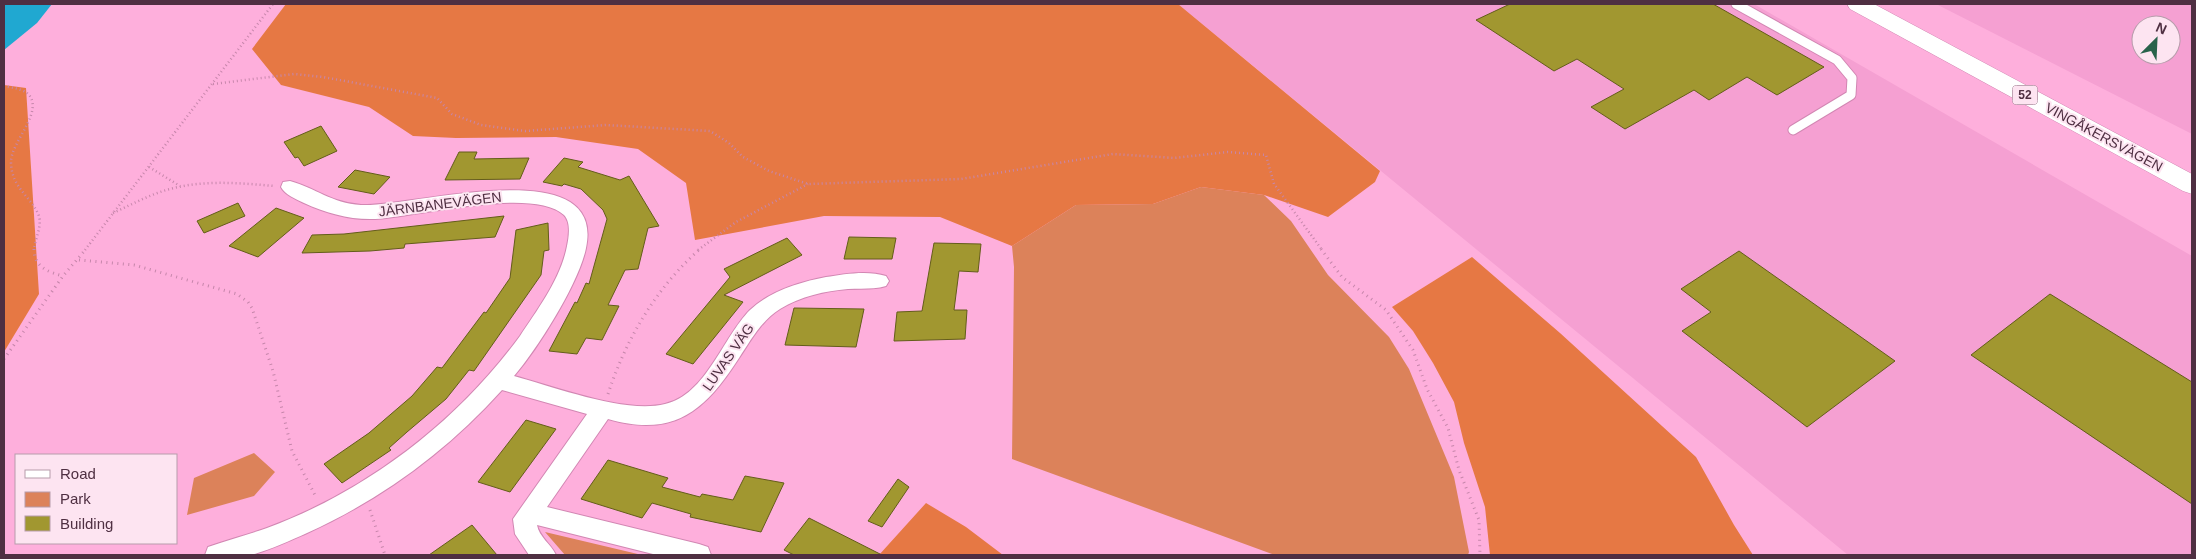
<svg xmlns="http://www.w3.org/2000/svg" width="2196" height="559" viewBox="0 0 2196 559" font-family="Helvetica,sans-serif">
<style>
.built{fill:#f5a0d2;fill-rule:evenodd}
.green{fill:#dc825a}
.forest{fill:#e67844}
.water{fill:#20a8d1}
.building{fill:#a19730;stroke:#645d1a}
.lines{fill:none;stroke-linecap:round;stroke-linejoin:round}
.lane-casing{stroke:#d287b3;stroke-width:11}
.street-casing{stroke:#d287b3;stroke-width:2}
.primary-casing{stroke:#d287b3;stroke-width:1}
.path-far1{stroke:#c686ab;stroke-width:2.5;stroke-dasharray:1 3;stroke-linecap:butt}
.path{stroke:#c686ab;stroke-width:3;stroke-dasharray:1 4.5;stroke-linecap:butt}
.lane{stroke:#fff;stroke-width:9}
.street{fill:#fff;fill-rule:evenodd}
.primary{fill:#fff;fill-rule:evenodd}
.labels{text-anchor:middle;stroke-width:4;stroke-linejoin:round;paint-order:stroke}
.shield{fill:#fde4f1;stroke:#836576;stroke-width:1}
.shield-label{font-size:12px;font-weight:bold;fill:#4f2f42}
.street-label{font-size:14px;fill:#4f2f42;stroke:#fde4f1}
</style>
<rect width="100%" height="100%" fill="#feafdc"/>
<!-- built -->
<path class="built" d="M1178,4H1754L2192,256V555H1848Z
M1936,4H2192V134ZM2141,25H2171V55H2141Z"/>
<!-- green -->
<path class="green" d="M1201,187L1264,195L1291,221L1328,275L1389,337L1409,369L1454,477L1469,552L1468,555H1275L1012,459L1014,267L1012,246L1076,205L1153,204Z
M254,453L275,472L254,496L187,515L194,478Z
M545,532L642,555H565Z"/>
<!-- forest -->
<path class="forest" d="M286,4H1178L1380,171L1375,182L1328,217L1264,195L1201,187L1153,204L1076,205L1012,246L940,217L824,216L695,240L686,183L638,149L556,137L456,138L413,136L369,107L281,85L252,49Z
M4,85L26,88L39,294L4,352Z
M1472,257L1560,333L1696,457L1734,525L1753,555H1490L1485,507L1464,443L1454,402L1433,363L1413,331L1392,307Z
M926,503L966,527L1003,555H879Z"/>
<!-- water -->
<path class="water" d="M4,4H52L37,23L4,50Z"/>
<!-- building -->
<path class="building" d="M1510,4H1713L1824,67L1777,95L1747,77L1709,100L1694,90L1625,129L1591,107L1624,89L1577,59L1554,71L1476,20Z
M321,126L337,151L304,166L298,157L295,158L284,142Z
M459,152H477L474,159L529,158L520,179L445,180Z
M564,158L583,162L578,167L620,180L629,176L659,226L648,228L638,269L625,270L608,305L619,306L602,340L586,338L577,354L549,351L575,302L577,303L586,283L589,284L607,219L603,210L581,189L564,184L562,186L543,182Z
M355,170L390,177L374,194L338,187Z
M238,203L245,216L204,233L197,221Z
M276,208L304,218L258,257L229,246Z
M504,216L495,237L405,244L404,248L370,251L302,253L312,235L344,234Z
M548,223L549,250L544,251L541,275L474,371L469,370L446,399L407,432L389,448L391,450L342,483L324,464L369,433L412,396L437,367L442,368L484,312L486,313L510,278L516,230Z
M849,237L896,238L892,259H844Z
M787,238L802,255L724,295L743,302L693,364L666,354L730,277L724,269Z
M934,243L981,244L978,272L959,271L954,310H967L965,339L894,341L897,312L922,311Z
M1739,251L1895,361L1807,427L1682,331L1711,312L1681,289Z
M2050,294L2192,382V504L1971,355Z
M794,308L864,309L856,347L785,345Z
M526,420L556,429L510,492L478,482Z
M608,460L668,478L662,487L700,497L702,494L733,500L745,476L784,483L761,532L690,517L691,514L652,503L642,518L581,499Z
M898,479L909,487L882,527L868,521Z
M809,518L882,555H794L784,550Z
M472,525L497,555H429Z"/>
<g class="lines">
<!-- lane casing -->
<g class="lane-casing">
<path id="lane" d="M1736,4L1837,60L1852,78L1851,95L1793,130"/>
</g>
<!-- street casing -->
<g class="street-casing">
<path id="street" d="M290,181C316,188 331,203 361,205C408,208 607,149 586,248C579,283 538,348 514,376C555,387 625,414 665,404C706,395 723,337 750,310C770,291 800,282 826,277C844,274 868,270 886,276L889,281L886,286C874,290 861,288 848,289C825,291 801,296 780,309C761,321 751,340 739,358C705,411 674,438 608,419L547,507L699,544L708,547L711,555H657L537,525C539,537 551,544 556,555H529L515,534L513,519L587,414L502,390C447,451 382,499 307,533C289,541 270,550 251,555C237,558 219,555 205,555L208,547C228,540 247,535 267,528C367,491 457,422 520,336C538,309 561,278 567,246C569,237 571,222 564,215C533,186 415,217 375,219C350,220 326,213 304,203C296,199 285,195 281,187L283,182Z"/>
</g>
<!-- primary casing -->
<g class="primary-casing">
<path id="primary" d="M1847,4H1874L2192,174V194L2183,191L1850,9Z"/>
</g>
<!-- path-far1 -->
<path class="path-far1" d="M213,84L294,74L323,77L437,98L452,114L481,125L525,131L606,125L710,131L729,143L743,157L769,171L808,184L961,179L1113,154L1174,158L1228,152L1266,155L1274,184L1322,250
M4,86C13,88 27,89 31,98C40,116 11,143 11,162C11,188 32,197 39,216C42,227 35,239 34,250
M149,167L180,186
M113,213C133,204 152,193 174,188C206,180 241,183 274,186
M85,250L273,4
M698,250L736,222L808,184"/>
<!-- path -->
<path class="path" d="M34,249C34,267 48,272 63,276
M1321,249L1342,277L1386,310L1413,350L1427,389L1448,428L1459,470L1479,520L1480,555
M79,260L134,265L237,294L248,302L252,308L273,371L292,451L316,497
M4,359L63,276L86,249
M608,394C626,339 656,288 700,249
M370,510L385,555"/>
<!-- lane -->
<use href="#lane" class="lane"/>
<!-- street -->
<use href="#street" class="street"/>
<!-- primary -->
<use href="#primary" class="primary"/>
</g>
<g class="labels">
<!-- shield labels -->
<rect class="shield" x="2012.5" y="85.5" width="25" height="19" rx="4"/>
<g class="shield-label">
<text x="2025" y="99">52</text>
</g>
<!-- street labels -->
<g class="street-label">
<text transform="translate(2104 137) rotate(28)" y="5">VINGÅKERSVÄGEN</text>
<text transform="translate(440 204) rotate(-7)" y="5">JÄRNBANEVÄGEN</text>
<text transform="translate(728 357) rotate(-55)" y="5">LUVAS VÄG</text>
</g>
</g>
<!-- border -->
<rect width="2196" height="559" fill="none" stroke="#4f2f42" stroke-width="10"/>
<!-- legend -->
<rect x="15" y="454" width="162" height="90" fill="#fde4f1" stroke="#b79cab"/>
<rect x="25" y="470" width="25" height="8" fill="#ffffff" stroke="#b79cab"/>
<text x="60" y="479" font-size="15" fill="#4f2f42">Road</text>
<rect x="25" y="492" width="25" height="15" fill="#dc825a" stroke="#b79cab"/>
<text x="60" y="504" font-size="15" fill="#4f2f42">Park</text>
<rect x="25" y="516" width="25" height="15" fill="#a19730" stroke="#b79cab"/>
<text x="60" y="529" font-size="15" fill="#4f2f42">Building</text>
<!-- north arrow -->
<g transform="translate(2156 40) rotate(24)"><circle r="24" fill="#fde4f1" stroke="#b79cab"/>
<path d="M0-4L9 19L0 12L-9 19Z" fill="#29624b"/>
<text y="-8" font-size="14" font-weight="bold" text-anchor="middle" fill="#4f2f42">N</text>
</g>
</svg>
